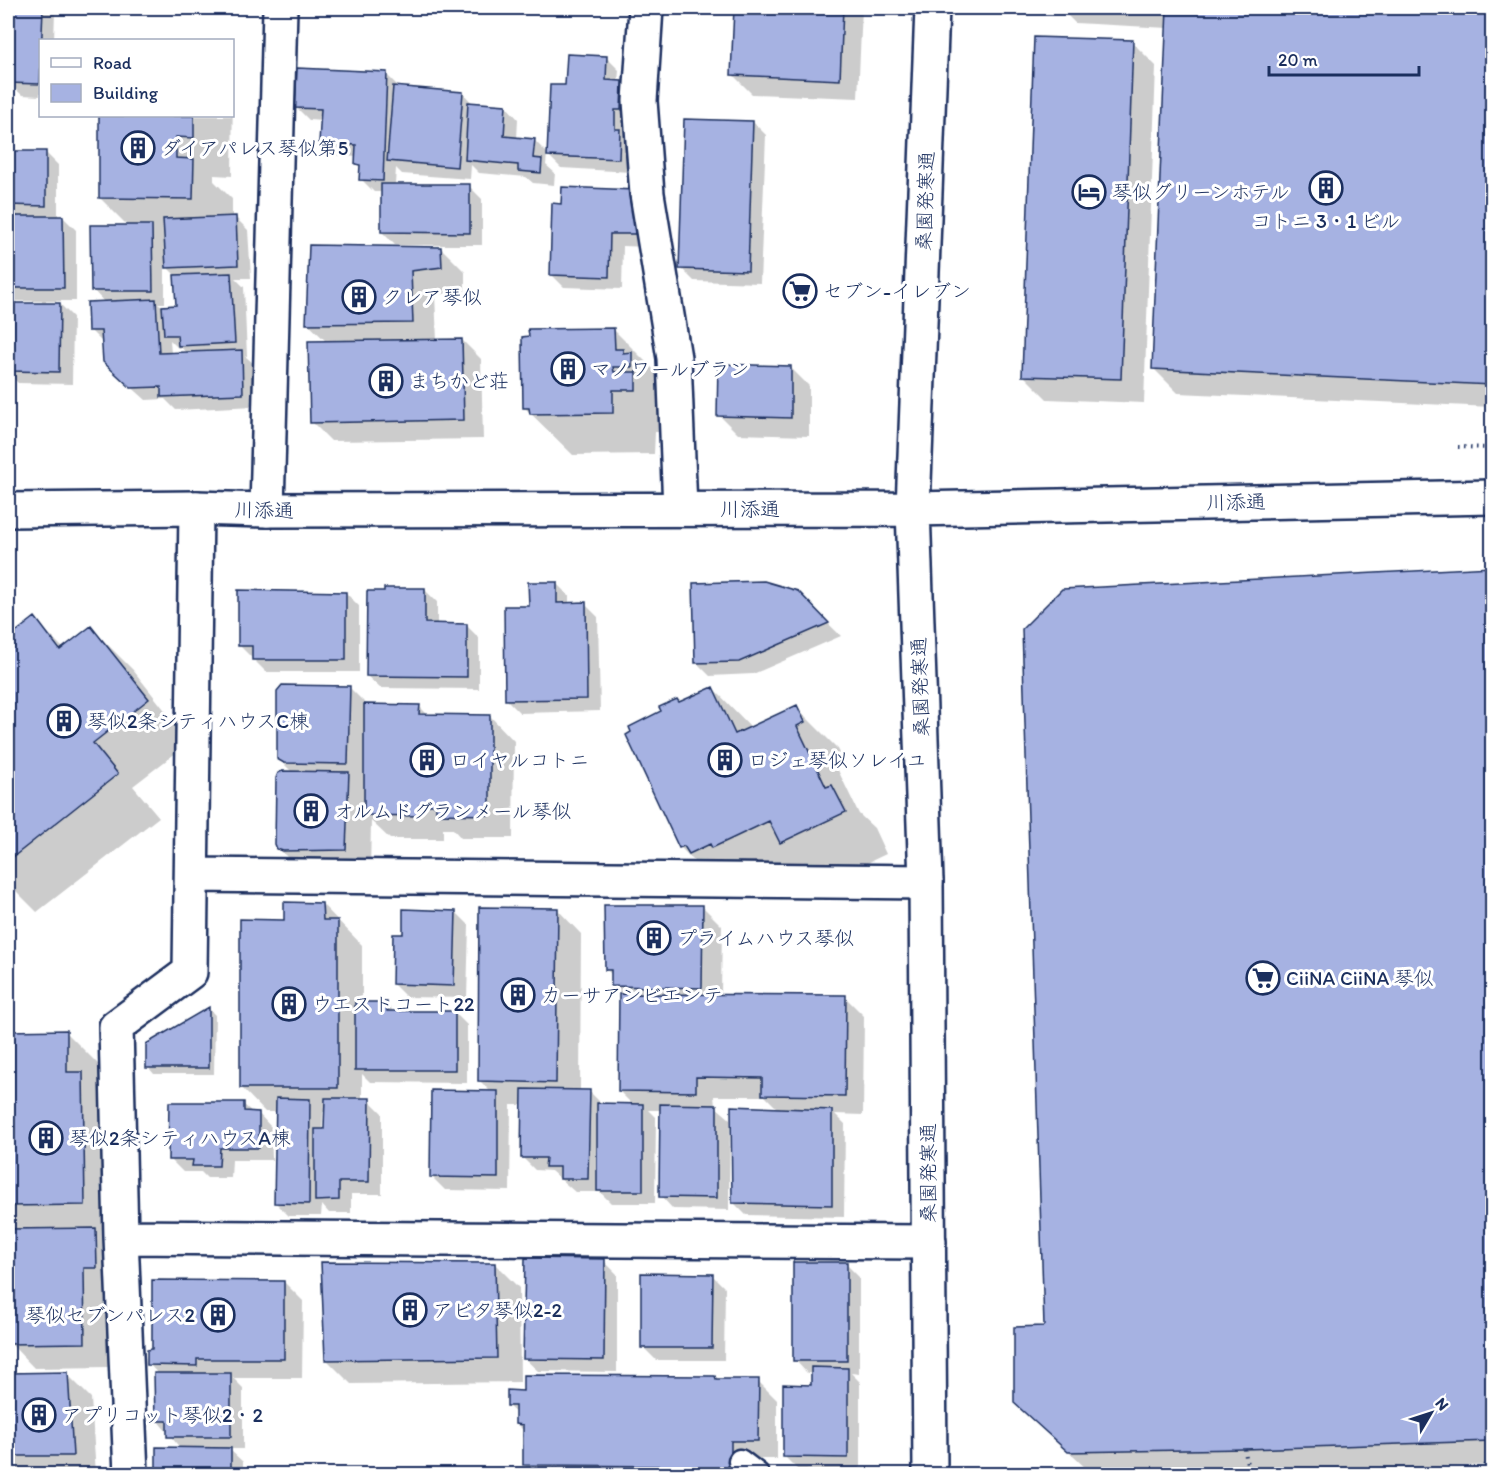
<svg xmlns="http://www.w3.org/2000/svg" width="1500" height="1482" viewBox="0 0 1500 1482" font-family="Itim,'Klee One',sans-serif">
<style>
.shadow{fill:#0003;fill-rule:evenodd}
.building{fill:#a6b2e2;stroke:#1b2f5e;stroke-width:1.5}
.lines{fill:none;stroke-linecap:round;stroke-linejoin:round}
.lane-casing{stroke:#1b2f5e;stroke-width:27}
.street-casing{stroke:#1b2f5e;stroke-width:38}
.secondary-casing{stroke:#1b2f5e;stroke-width:38}
.path{stroke:#1b2f5e;stroke-width:4;stroke-dasharray:1.5 4.5;stroke-linecap:butt}
.lane{stroke:#fff;stroke-width:22}
.street{stroke:#fff;stroke-width:33}
.secondary{stroke:#fff;stroke-width:33}
.labels{text-anchor:middle;stroke-width:6;stroke-linejoin:round;paint-order:stroke}
.poi-label{font-size:20px;fill:#1b2f5e;stroke:#fff;text-anchor:start}
.street-label{font-size:20px;fill:#1b2f5e;stroke:#fff}
</style>
<rect width="100%" height="100%" fill="#fff"/>
<filter id="ink" filterUnits="userSpaceOnUse"><feTurbulence type="fractalNoise" baseFrequency=".0167" numOctaves="2"/><feDisplacementMap in="SourceGraphic" scale="12" xChannelSelector="R" yChannelSelector="G"/><feConvolveMatrix kernelMatrix="1 2 1 2 8 2 1 2 1" color-interpolation-filters="sRGB"/></filter>
<g filter="url(#ink)">
<!-- shadow -->
<path class="shadow" d="M8,8H51L55,12L54,40H40V96L22,95L9,83Z
M735,8H862L858,98L752,94L733,75Z
M1060,8H1492V407L1178,393L1154,369L1168,28L1075,23Z
M1132,42L1156,66L1144,403L1047,399L1023,375Z
M606,57L619,70L618,82H622L635,95L631,172L561,168L547,154L546,165L555,173L554,185L533,183L526,177L479,173L471,165L470,179L402,174L396,168L395,185L469,186L482,199V245H395L382,232V192H374L361,179V168L357,164V157L333,155L320,142L322,121L309,120L297,108L386,74L399,87L463,93L473,104L506,106L518,119L517,139L534,140L548,154L567,87Z
M233,85L232,176L214,175V181L232,199V217H235L248,230L251,278H235L244,287L247,356H245L254,364L255,406L176,410L165,399L146,400L118,375L104,344L90,330L105,303L93,290L129,227L100,198L101,116H232ZM165,265L175,275L177,307H163L158,303H165ZM170,340L178,348L181,347L187,354H171Z
M753,122L766,135L760,283L694,281L681,268Z
M8,152H45L58,165V217H63L76,230V301H11L8,298Z
M635,191L647,247L623,246L622,289L564,287L551,274L563,205Z
M441,248L465,272V291L435,295L437,341L462,340L481,359L483,439L331,441L312,422L327,342L307,323Z
M8,304H60L73,317L72,384L18,383L8,373Z
M614,330L656,372V379L673,396L677,432H655L654,454L573,455L524,407Z
M790,367L809,386V436L738,434L719,415Z
M1492,568V1465L1270,1473L1092,1474L1016,1402L1045,1327L1062,590Z
M556,583L569,596V604H585L598,617L600,711L520,713L507,700L531,607Z
M424,589L437,602V625H466L479,638V689L380,688L367,676L386,592Z
M346,593L359,606V672H266L239,645Z
M797,593L841,636L753,674L710,676L697,663Z
M34,619L64,649L91,628L133,670L190,742L133,786L159,817L37,912L11,886L8,889V640Z
M349,687L368,706H419L429,716H490L514,741L513,838H461L453,829H443V839H390L371,821L370,873H303L278,848L293,773L278,758Z
M713,688L752,728L796,707L838,749L846,765L837,768L859,814L874,828L886,854L823,884L722,889L680,847V704Z
M322,904L362,945V1004H387L395,1013L454,1012L467,1025V1083L370,1082L362,1074V1100H369L382,1113V1194H351V1213H329L322,1205L321,1216H289L276,1203L277,1112H265L241,1087L285,921ZM323,1112H326V1131H322Z
M703,907L722,926L721,996L845,997L864,1016L863,1115L835,1114L845,1124L844,1217L746,1215L733,1202L778,1109L765,1096H714L715,1106L730,1119L729,1210L673,1209L661,1196V1110H648L656,1118L655,1203H611L600,1192H575L551,1171L535,1170L522,1157L523,1105H511L510,1191L445,1190L432,1177L491,1092L480,1081L557,909L581,934L580,1091H589L602,1104L633,1105L619,1091L623,995L613,985V976L606,969Z
M456,912L469,925L467,998L406,997L393,984L404,936Z
M209,1009L215,1015L214,1074H154L148,1067Z
M66,1032L108,1074L109,1367L34,1368L10,1343L8,1247V1033Z
M243,1104L253,1113L259,1114L271,1127L272,1160H232L231,1178H207L201,1172H183L170,1159Z
M604,1261L617,1274V1372L538,1371L525,1359Z
M495,1264L519,1288L520,1382L351,1384L327,1360Z
M846,1264L859,1277V1374L851,1373L860,1382V1470H798L785,1457L813,1386V1373H807L795,1360Z
M712,1275L725,1288L724,1360H656L643,1347Z
M284,1282L303,1301L302,1378H233L243,1388V1449H229L243,1462V1474H158V1449H181L157,1420L159,1375L149,1364Z
M67,1374L91,1398L96,1474H8V1375Z
M715,1377L718,1380L758,1381L777,1400V1459H750V1474H534L524,1465V1431L517,1424V1414L508,1406Z"/>
<!-- building -->
<path class="building" d="M8,8H43L40,84L8,83Z
M734,8H843L840,80L731,75Z
M1167,8H1492V385L1152,369Z
M1034,37L1133,40L1121,379L1022,376Z
M567,54L607,56L606,80L622,81L621,110H615V129H620L619,159L547,156L550,85H565Z
M297,68L387,72L383,181L359,180L360,165L355,164L356,145L319,143L321,109L295,108Z
M393,86L463,92L457,167L387,161Z
M468,102L506,105L504,136L535,139L533,158L542,159L541,173L518,171V165L465,160Z
M99,116H194V138L176,137V158L194,159L193,199L99,198Z
M684,119L753,121L748,271L679,269Z
M8,151H46V206L8,205Z
M381,184H470V233L381,232Z
M562,187L636,190L635,234H610L609,277L550,275L552,203L561,204Z
M8,216H63L64,288H8Z
M236,216L238,265L166,268L163,219Z
M90,225H152L153,291H91Z
M309,245L441,247L442,267L411,271L413,323L306,324Z
M231,273L235,343L178,346L177,335H164L162,306L176,305L174,275Z
M156,299L159,353L242,350L243,394L161,397V387L131,388L103,362L101,331H88L87,302Z
M8,303H60L59,372L8,371Z
M614,328L615,349H623V353L632,352V367H613L614,372H636V390H613V413L530,414L529,408H523L522,337L529,336L528,329Z
M462,339L464,420L310,423L308,341Z
M718,364L791,366V418L717,416Z
M1492,567V1441L1245,1449L1068,1452L1014,1403V1327L1044,1326L1022,629L1062,589Z
M764,581L798,591L829,623L739,662L695,663L693,583Z
M528,582H557V603L586,602L587,699L505,700L504,606H529Z
M384,588H425V623L467,624V677L366,676L367,591H384Z
M238,590L346,592V660H252V646H238Z
M35,617L60,650L91,626L149,699L93,743L118,774L8,861V638Z
M282,685L350,686L348,764L284,763L277,759V691Z
M713,687L735,734L797,705L805,722L797,726L826,787L832,785L846,812L780,843L769,821L712,848L710,844L689,854L684,846L679,848L626,735L631,732L629,727L661,711L659,707L677,699L679,702Z
M364,704L420,705L419,714L490,715V815L436,814V805H419V816L364,815Z
M282,771L349,772L346,850L283,851L277,849L275,844L276,778L278,773Z
M284,902L322,903L323,920H338V1088H240V919L284,920Z
M604,905H703L702,988L611,986V970H605Z
M479,907L558,908L556,1083L478,1081Z
M403,909L456,911L454,986L392,984L393,934H403Z
M619,994L846,995L845,1096L762,1095V1078L696,1077V1092L618,1091Z
M355,1002H387V1011H455V1070H355Z
M209,1007V1068H146V1044Z
M67,1030V1072H83L85,1205L8,1206V1031Z
M522,1089L590,1090L588,1179H560V1167H545L546,1158H521Z
M431,1090L498,1091V1178L430,1177Z
M276,1098L310,1099L309,1204L274,1203Z
M325,1098H370L369,1182H339V1200L315,1201V1129H324Z
M169,1102H244V1111L259,1112V1148H220L219,1166H192L193,1160H168Z
M597,1103L643,1104V1191H597Z
M660,1104L717,1105V1198L659,1197Z
M731,1106L832,1110V1205L732,1203Z
M96,1228L97,1268H84L85,1343L9,1344L8,1229Z
M525,1258L605,1259L604,1360L523,1359Z
M321,1262L495,1263L497,1358L325,1360Z
M793,1262H847V1361H793Z
M641,1273L713,1274L712,1348H641Z
M152,1280L284,1281V1359H197V1366L147,1365V1350L152,1349Z
M811,1367L848,1368V1458L783,1457V1384L811,1385Z
M68,1372L73,1456H8V1373Z
M154,1373H231V1437H167V1421H155Z
M523,1375L715,1376L716,1379H759L758,1441H731V1474H677V1466L523,1465V1425L515,1424V1406H507V1390L523,1391Z
M156,1447L231,1448V1474H156Z"/>
<g class="lines">
<!-- lane casing -->
<g class="lane-casing">
<path id="lane" d="M740,1461L757,1474"/>
</g>
<!-- street casing -->
<g class="street-casing">
<path id="street" d="M646,8L640,101L647,194L674,358L680,509
M267,510L280,8
M192,875L926,882
M121,1237L116,1027L190,972L196,508
M131,1474L121,1237L929,1242"/>
</g>
<!-- secondary casing -->
<g class="secondary-casing">
<path id="secondary" d="M8,510L196,508L267,510L913,509L1492,497
M930,1474L926,882L913,509L932,8"/>
</g>
<!-- path -->
<path class="path" d="M1458,447L1492,448
M1245,1449L1248,1474
M1485,1466L1492,1454
M1135,1472V1474"/>
<!-- lane -->
<use href="#lane" class="lane"/>
<!-- street -->
<use href="#street" class="street"/>
<!-- secondary -->
<use href="#secondary" class="secondary"/>
</g>
</g>
<!-- icons -->
<defs>
<g id="building-ring" transform="scale(1.725)"><circle r="9.5" fill="#fff" stroke="#1b2f5e" stroke-width="1.5"/><path d="M-4-6H4V6H1V3H-1V6H-4ZM-2.5-4.3h1.7v1.8h-1.7ZM.8-4.3h1.7v1.8H.8ZM-2.5-1h1.7V.8h-1.7ZM.8-1h1.7V.8H.8Z" fill="#1b2f5e"/></g>
<g id="hotel-ring" transform="scale(1.725)"><circle r="9.5" fill="#fff" stroke="#1b2f5e" stroke-width="1.5"/><path d="M-6-4.5h1.5V1H6V5H4.5V3h-9V5H-6ZM-4 0a1.8 1.8 0 1 1 3.6 0ZM.5 0V-2.5h3Q6-2.5 6 0Z" fill="#1b2f5e"/></g>
<g id="supermarket-ring" transform="scale(1.725)"><circle r="9.5" fill="#fff" stroke="#1b2f5e" stroke-width="1.5"/><path d="M-6-5.5h2.5l.6 2H6L4.5 2H-2.5L-4.4-4H-6ZM-1.5 3.2a1.3 1.3 0 1 0 .1 0ZM3 3.2a1.3 1.3 0 1 0 .1 0Z" fill="#1b2f5e"/></g>
</defs>
<g fill-rule="evenodd">
<use href="#building-ring" x="138" y="148"/>
<use href="#building-ring" x="1326" y="188"/>
<use href="#hotel-ring" x="1089" y="192"/>
<use href="#supermarket-ring" x="800" y="291"/>
<use href="#building-ring" x="359" y="297"/>
<use href="#building-ring" x="568" y="369"/>
<use href="#building-ring" x="386" y="381"/>
<use href="#building-ring" x="64" y="721"/>
<use href="#building-ring" x="427" y="760"/>
<use href="#building-ring" x="725" y="760"/>
<use href="#building-ring" x="311" y="811"/>
<use href="#building-ring" x="654" y="938"/>
<use href="#supermarket-ring" x="1263" y="978"/>
<use href="#building-ring" x="518" y="995"/>
<use href="#building-ring" x="289" y="1004"/>
<use href="#building-ring" x="46" y="1138"/>
<use href="#building-ring" x="410" y="1310"/>
<use href="#building-ring" x="218" y="1315"/>
<use href="#building-ring" x="39" y="1415"/>
</g>
<g class="labels">
<!-- poi labels -->
<g class="poi-label">
<text x="161" y="155">ダイアパレス琴似第5</text>
<text x="1112" y="199">琴似グリーンホテル</text>
<text x="1326" y="228" text-anchor="middle">コトニ 3・1 ビル</text>
<text x="823" y="298">セブン-イレブン</text>
<text x="382" y="304">クレア琴似</text>
<text x="591" y="376">マノワールブラン</text>
<text x="409" y="388">まちかど荘</text>
<text x="87" y="728">琴似2条シティハウスC棟</text>
<text x="450" y="767">ロイヤルコトニ</text>
<text x="748" y="767">ロジェ琴似ソレイユ</text>
<text x="334" y="818">オルムドグランメール琴似</text>
<text x="677" y="945">プライムハウス琴似</text>
<text x="1286" y="985">CiiNA CiiNA 琴似</text>
<text x="541" y="1002">カーサアンビエンテ</text>
<text x="312" y="1011">ウエストコート22</text>
<text x="69" y="1145">琴似2条シティハウスA棟</text>
<text x="433" y="1317">アビタ琴似2-2</text>
<text x="195" y="1322" text-anchor="end">琴似セブンパレス2</text>
<text x="62" y="1422">アプリコット琴似2・2</text>
</g>
<!-- street labels -->
<g class="street-label">
<text transform="translate(925 201) rotate(-88)" y="7">桑園発寒通</text>
<text transform="translate(1236 502) rotate(-1)" y="7">川添通</text>
<text x="750" y="516">川添通</text>
<text transform="translate(264 510) rotate(1)" y="7">川添通</text>
<text transform="translate(920 687) rotate(-92)" y="7">桑園発寒通</text>
<text transform="translate(928 1173) rotate(-90)" y="7">桑園発寒通</text>
</g>
</g>
<!-- margin -->
<rect width="1500" height="1482" fill="none" stroke="#fff" stroke-width="30"/>
<rect x="15" y="15" width="1470" height="1452" fill="none" stroke="#1b2f5e" stroke-width="2" filter="url(#ink)"/>
<!-- legend -->
<rect x="39" y="39" width="195" height="78" fill="#ffffff" stroke="#a4acbf" stroke-width="1.5"/>
<rect x="51" y="58" width="30" height="9" fill="#ffffff" stroke="#a4acbf" stroke-width="1.5"/>
<text x="93" y="69" font-size="18" fill="#1b2f5e">Road</text>
<rect x="51" y="84" width="30" height="18" fill="#a6b2e2" stroke="#a4acbf" stroke-width="1.5"/>
<text x="93" y="99" font-size="18" fill="#1b2f5e">Building</text>
<!-- north arrow -->
<g transform="translate(1431 1413) rotate(51)" stroke="#ffffff" stroke-width="4.5" paint-order="stroke">
<path d="M0-4.5L10 22L0 15L-10 22Z" fill="#1b2f5e"/>
<text y="-9" font-size="16" font-weight="bold" text-anchor="middle" fill="#1b2f5e">N</text>
</g>
<!-- scale -->
<path d="M1269 66v9h150v-9" fill="none" stroke="#1b2f5e" stroke-width="3"/>
<text x="1278" y="66" font-size="18" fill="#1b2f5e" stroke="#ffffff" stroke-width="4.5" paint-order="stroke">20 m</text>
</svg>
